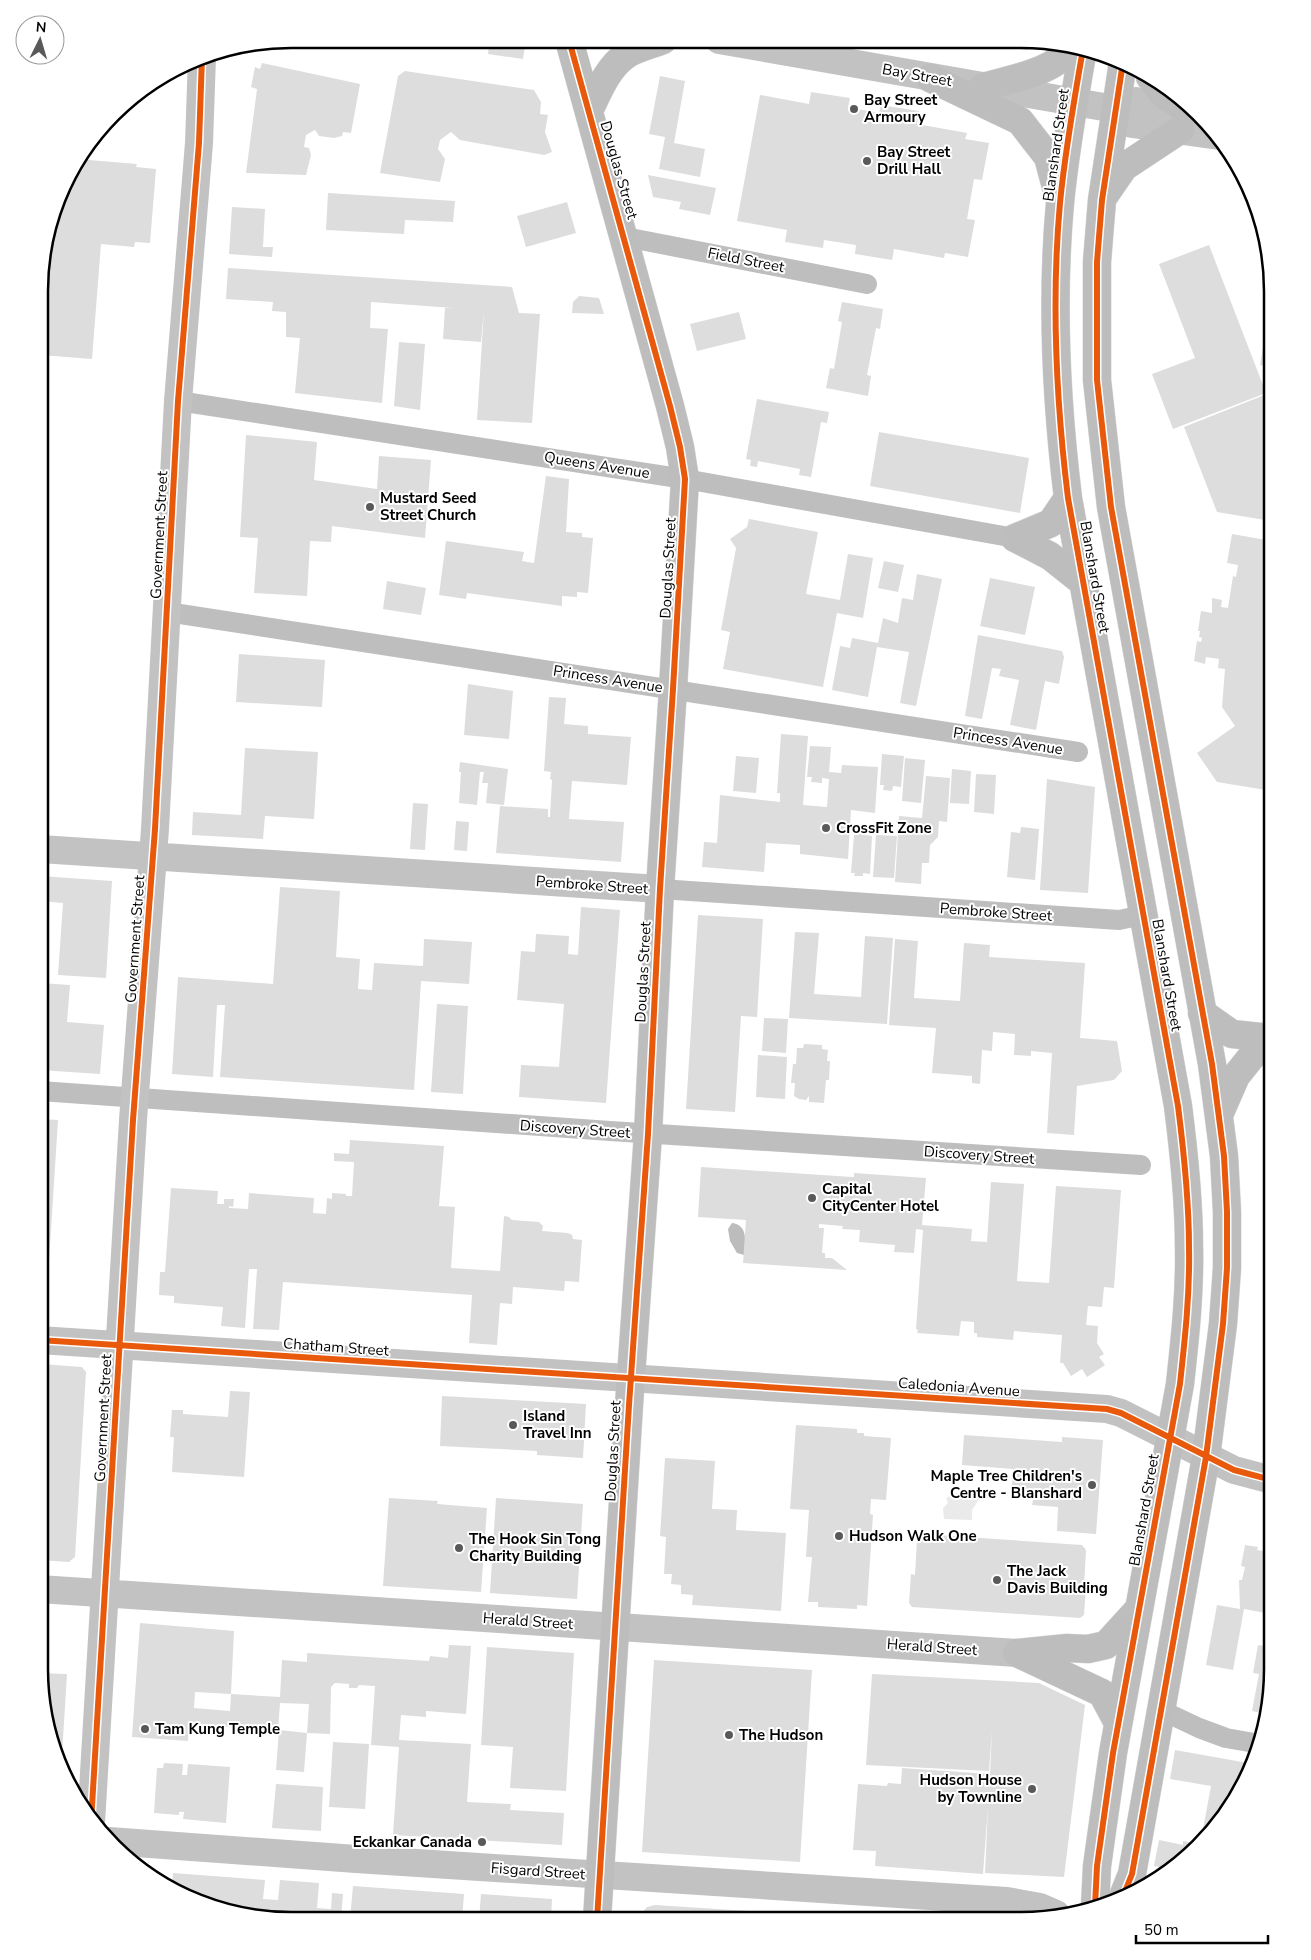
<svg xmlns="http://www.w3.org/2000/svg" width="1311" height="1960" viewBox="0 0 1311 1960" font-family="'Nunito Sans',sans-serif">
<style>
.green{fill:#eaeaea}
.water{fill:#bcbcbc}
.building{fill:#ddd}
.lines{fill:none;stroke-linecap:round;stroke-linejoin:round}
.primary-casing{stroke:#dbdbdb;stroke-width:29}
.street{stroke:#bebebe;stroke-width:20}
.secondary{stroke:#c2c2c2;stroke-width:28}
.primary{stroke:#bdbdbd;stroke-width:28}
.cycleway-casing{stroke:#fff;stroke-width:9}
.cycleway{stroke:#e8590c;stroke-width:6}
.poi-dot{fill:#595959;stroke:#fff;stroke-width:2}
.labels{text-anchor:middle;stroke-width:4;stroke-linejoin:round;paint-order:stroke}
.street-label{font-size:15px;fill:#000;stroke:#fff}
.poi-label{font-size:15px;font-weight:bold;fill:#000;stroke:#fff;text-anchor:start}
.rim{fill:none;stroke:#000;stroke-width:2.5}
</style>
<rect width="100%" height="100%" fill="#fff"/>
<!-- green -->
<path class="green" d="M975,1492L982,1495L972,1510V1520L944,1519L943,1508L948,1503L946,1498L957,1493L967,1495Z"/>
<!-- water -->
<path class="water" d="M732,1223C749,1225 745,1243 744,1255L737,1253L730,1241L728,1229Z"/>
<!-- building -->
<path class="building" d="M329,39H366L365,46Z
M490,39H526L523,59L488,54Z
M996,41H1029L1028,50L995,46Z
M262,63L360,84L351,133L343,132L342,136L334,138L319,136L315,130L306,135L304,147L309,148L311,155L306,175L246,173L257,89L251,87L255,67L260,69Z
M405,71L534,90L541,102L540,114L548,115L545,132L552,152L544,155L460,140L451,132L440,140L438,149L445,159L440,182L380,173L398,76Z
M660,76L685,81L674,143L705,149L700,177L659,169L665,137L649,134Z
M811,92L850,98L848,107L863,110L879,113L881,105L919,111L917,124L967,133L965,139L989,143L982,180L974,179L967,219L975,220L968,257L945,253L944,258L894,249L892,260L855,254L856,245L824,240L823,248L785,242L787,230L737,221L760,95L809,104Z
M77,159L137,164L136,167L156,169L150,243L135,242L134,247L101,244L92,359L41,355V258L72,165Z
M648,175L716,188L710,215L679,209L681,202L653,197Z
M328,193L455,201L453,222L405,220L404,234L326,230Z
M567,202L576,233L526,247L517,216Z
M232,207L265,209L263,247H273L272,257L229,254Z
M1209,245L1266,393L1173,429L1152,374L1195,358L1159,264Z
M228,268L512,287L519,313L540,314L532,423L477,420L484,310L481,342L443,339L445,308H453L371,302L370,328L388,329L382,403L295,393L300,338L286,337V312L272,311L273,302L226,299Z
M579,296L599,298L604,314L572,313L573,302Z
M842,302L883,309L880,329L876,328L867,375L871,376L868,396L826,388L830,368L834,369L842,322L838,321Z
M739,312L746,339L697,351L690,324Z
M1265,335L1272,337V367L1260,365Z
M399,342L425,344L420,410L394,406Z
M1271,371L1272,481L1265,520L1217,512L1184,427L1267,394Z
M757,399L829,412L827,423L821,422L811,477L799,475L800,469L758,461L757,467L750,466L751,460L746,459Z
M879,432L1029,458L1020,513L870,486Z
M246,435L317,442L314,480L377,489L379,456L431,460L425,538L332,526L331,542L310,541L307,596L254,593L258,538L240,537Z
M546,476L569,479L566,532L582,533V537L593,538L588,593L577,592V597L562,596V606L467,593L466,599L439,595L446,541L524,552L522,561L534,563Z
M749,519L818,532L806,594L840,600L848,554L873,558L863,618L837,613L823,687L723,669L730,632L721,630L736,548L730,539L747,527Z
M1232,534L1272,541V791L1217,782L1197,753L1235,726L1222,707L1225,669L1218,668L1219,659L1206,657L1205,664L1194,661L1197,641L1201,642L1202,638L1199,637L1200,631H1198L1201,611L1212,613V598L1222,600L1221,607L1228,608L1233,576L1236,577L1238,565L1227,563Z
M884,561L904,565L898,592L878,588Z
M917,574L942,579L916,706L900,703L909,652L877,647L868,697L832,690L840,646L850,648L852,638L878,643L883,618L898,623L902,598L913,600Z
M990,578L1035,587L1025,635L980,626Z
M387,581L426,588L421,615L383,609Z
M978,635L1062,651L1064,657L1059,684L1045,681L1036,730L1010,725L1019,680L999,676L1001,669L992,668L982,719L965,716Z
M239,654L325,660L322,707L236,702Z
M468,684L513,691L509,739L464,735Z
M549,697L566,698L564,724L588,726V734L631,737L627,785L572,781L569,819L624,822L621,862L496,853L500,806L548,809V817H550L552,780L550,779L551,772L544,771Z
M781,734L808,736L803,805L827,807L829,779L822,778V783L811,782L812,777H807L810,746L831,747L829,772L841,773L842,765L878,767L875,813L851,810L848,859L800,854V845L766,843L764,872L702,867L704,842L717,843L720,795L780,802V793H777Z
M245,748L318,752L314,819L265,816L263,839L192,835L193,812L241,815Z
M882,754L904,756L901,787L893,786L892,791L883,790L884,785H880Z
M736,756L759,758L756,793L733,791Z
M905,758L925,760L921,803L902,801Z
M460,762L508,769L504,805L486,803L488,783H482L484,772H480L477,805L459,803L461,772H459Z
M952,769L971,771L969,804L950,803Z
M976,774L996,775L994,814L974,812Z
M926,776L950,778L947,822L939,821L938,837L930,845L929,863H922L921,884L895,882L899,816L922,818Z
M1047,779L1095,787L1088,893L1040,890Z
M413,803L428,804L425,850L410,849Z
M456,821L469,822L467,851L454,850Z
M1021,827L1039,829L1035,880L1007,877L1011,832L1020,833Z
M859,832H866L865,835L872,836L870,874L863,873V876H854L855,873H851L854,835H858Z
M876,835L897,836L894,878L873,877Z
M40,876L112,881L106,978L58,975L63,903L40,901Z
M280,887L340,891L336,957L360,959L358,989L372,990L374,963L423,966L424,939L472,942L469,984L421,981L414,1090L220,1077L225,1005H217L213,1077L172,1074L178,977L273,984Z
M581,907L620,910L606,1103L519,1097L521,1065L559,1067L564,1004L517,1000L521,951L535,952L536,934L569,936L568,954L578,955Z
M698,915L763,919L757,1017L741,1016L735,1112L686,1109Z
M795,932L819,933L814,994L861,997L865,936L893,938L887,1024L789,1018Z
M895,939L918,941L914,998L960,1001L964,943L990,945L989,957L1085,963L1080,1038L1117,1041L1122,1071L1114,1080L1077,1086L1074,1135L1047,1133L1052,1053L1031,1051V1056L1014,1055L1015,1034L993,1032L992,1051L982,1050L980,1084L972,1083V1076L932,1073L936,1028L889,1025Z
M40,983L70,985L67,1022L104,1025L100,1074L40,1070Z
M437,1004L468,1006L463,1094L431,1092Z
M764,1018L788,1019L786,1053L762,1051Z
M804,1044L822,1045V1049L828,1050L827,1061H830L829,1080H826L824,1103L809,1102V1096L806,1100L799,1099L794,1096L795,1083H791L793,1064H796L797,1048H803Z
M758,1055L787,1057L785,1099L756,1097Z
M40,1119L58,1120L48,1277L39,1284Z
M350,1140L444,1146L439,1206L455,1207L451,1268L500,1271L504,1216L509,1217L512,1220L539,1222L543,1226L542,1231L568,1233L572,1235L573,1239L582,1240L579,1282L565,1281L564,1291L513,1287L512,1304L500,1303L497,1345L469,1343L472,1295L283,1282L279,1330L253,1329L257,1269H249L245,1328L221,1326L223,1307L174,1303V1296L159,1295L160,1272H165L171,1188L218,1191L217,1204H224V1199H234L233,1207L229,1206V1208L248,1209L249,1193L314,1198L313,1213L326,1214L327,1198L332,1199V1193L346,1194V1196H352L354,1162L334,1161V1153L349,1154Z
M701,1167L852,1177H854V1173L926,1178L922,1225L972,1229L971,1241L987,1242L991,1182L1024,1184L1017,1281L1049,1283L1056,1186L1121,1190L1114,1288L1104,1287L1102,1307L1088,1306L1086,1325L1098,1326L1097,1343L1104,1354L1099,1357L1105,1365L1087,1377L1082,1369L1071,1376L1063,1363H1060L1062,1335L1014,1331L1013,1340L977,1337V1333H974V1322L961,1321L959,1336L917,1333L918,1330L916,1329L923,1230L916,1229L914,1253L894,1252L895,1245L859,1242L860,1230L842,1229L843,1226L819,1224V1228H824L822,1253H825V1258H832L847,1270L743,1263L746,1220L698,1217Z
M41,1364L82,1367L86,1372L75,1557L69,1562L39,1560V1393Z
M230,1391L250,1392L244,1477L172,1472L174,1437H170L172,1410H183V1414L228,1417Z
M442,1396L586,1404L583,1458L537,1455V1451L440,1446Z
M796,1425L857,1429V1433H864V1436L891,1438L886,1500L871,1499L870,1514L873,1515L867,1606L857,1605V1609L818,1607V1602H808L812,1557H806L809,1510L790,1509Z
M964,1435L1062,1442V1437L1103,1440L1096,1534L1057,1531L1058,1507L1032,1505L1033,1500L1027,1499V1494H1016L1017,1487L1012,1486L1013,1469L962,1465Z
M665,1458L715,1461L712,1509L737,1510L736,1530L786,1533L781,1611L692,1605L693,1595L681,1594V1585L671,1584L672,1574H664L666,1537L660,1536Z
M389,1498L438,1501L437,1504L487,1508L481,1592L383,1586Z
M496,1498L583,1504L577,1599L490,1593Z
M922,1534L1082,1545L1086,1550L1084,1586H1086L1084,1615L1080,1618L912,1607L909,1603L911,1574L915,1575L917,1539Z
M1245,1545L1258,1547L1257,1550L1270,1552L1268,1562L1272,1563L1271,1614L1244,1609L1233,1670L1206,1665L1217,1605L1240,1609L1239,1580H1242L1245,1567L1241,1566Z
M140,1623L234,1631L231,1694L195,1692L194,1708L230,1711L231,1694L280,1697L282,1660L307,1662V1653L429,1661L430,1656L448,1658L449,1645L471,1646L466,1714L426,1711V1717L401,1715L399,1740L471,1744L467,1802L511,1804L510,1810L564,1813L562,1845L393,1835L399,1747L371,1745L375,1686L359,1685L357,1688H349V1684L335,1683L331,1687L330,1734L307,1733L309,1704L280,1703L278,1730L189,1724L188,1741L132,1737Z
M1258,1645L1272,1647V1686L1266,1714L1252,1711L1259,1674L1253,1673Z
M487,1647L574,1653L566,1791L510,1788L513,1747L481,1745Z
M654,1660L812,1670L800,1862L642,1852Z
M39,1673L67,1674L61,1771L58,1766Z
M872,1674L1039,1683L1085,1705L1064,1877L985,1873L988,1806L983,1874L875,1866L876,1851L853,1850L858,1784L887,1786L888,1783L901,1784L902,1768L990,1774L992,1730L989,1771L866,1765Z
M279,1730L307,1733L304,1772L276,1770Z
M333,1742L369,1744L365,1809L329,1807Z
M1175,1750L1248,1763L1245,1778L1230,1810L1210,1830L1203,1829L1211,1786L1170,1779Z
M164,1763L183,1764L182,1775H187L188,1764L230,1767L226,1823L183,1819L184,1812H179V1815L154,1813L157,1768H163Z
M276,1784L323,1787L321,1831L272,1828Z
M1159,1840L1183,1845V1841L1197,1844L1174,1869L1157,1879L1159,1867L1154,1866Z
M173,1873L265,1880L263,1899L278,1900L280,1880L319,1883L317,1908L331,1909L332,1893L343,1894L341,1919H258L195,1902L172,1889Z
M353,1886L464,1894L462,1920L350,1919Z
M481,1894L552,1899L551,1920H479Z
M655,1905L778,1913V1921L639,1920L642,1913L647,1907Z
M786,1913L826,1915V1921H785Z"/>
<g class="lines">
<!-- primary casing -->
<g class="primary-casing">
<path id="primary" d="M569,40L670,406L680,447L685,479L673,689L660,889L648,1134L629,1405L597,1920
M1083,49C1074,100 1065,151 1060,203C1051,302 1056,400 1068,498L1178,1106C1184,1153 1189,1200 1189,1247C1190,1293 1185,1338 1180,1384L1113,1753L1097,1866L1095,1906
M1150,77L1165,96L1189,111
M930,78L1020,121L1048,157L1057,191
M983,87C1010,79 1058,72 1071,46
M589,111C598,92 608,67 626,55C636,48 651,45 663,40
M1104,196L1124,167L1180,130
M1015,538L1050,556L1084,583
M1015,538L1051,523L1068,498
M1202,1013L1232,1034L1272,1038
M1219,1115L1236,1076L1252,1056L1272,1041
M1017,1653L1067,1648L1088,1649L1106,1645L1138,1610
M1019,1654L1102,1693L1118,1723
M1122,1899L1132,1874L1206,1457L1223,1324L1227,1268V1212L1224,1156L1212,1064L1111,507L1097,380V262L1102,200L1123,62"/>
</g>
<!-- street -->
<path class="street" d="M625,237L867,284
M178,401L685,479L1015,538
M167,612L1078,752
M660,889L1119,920L1143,915
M40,1091L610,1131L1141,1165
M1161,1710L1199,1728L1226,1738L1260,1744"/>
<!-- secondary -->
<path class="secondary" d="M719,40L1115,109L1132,124L1219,136
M1115,109L1136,101L1191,111
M40,849L660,889
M39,1340L1107,1409L1121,1413L1234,1470L1272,1480
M39,1589L1017,1653
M91,1823L133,1120L155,829L178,401L199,143L202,57
M109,1841L356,1859L1007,1901L1040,1907L1056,1914"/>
<!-- primary -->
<use href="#primary" class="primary"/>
<!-- cycleway casing -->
<g class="cycleway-casing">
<path id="cycleway" d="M569,40L670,406L680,447L685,479L673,689L660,889L648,1134L629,1405L597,1920
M1083,49C1074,100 1065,151 1060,203C1051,302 1056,400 1068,498L1178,1106C1184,1153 1189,1200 1189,1247C1190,1293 1185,1338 1180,1384L1113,1753L1097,1866L1095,1906
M39,1340L1107,1409L1121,1413L1234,1470L1272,1480
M91,1823L133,1120L155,829L178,401L199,143L202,57
M1122,1899L1132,1874L1206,1457L1223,1324L1227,1268V1212L1224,1156L1212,1064L1111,507L1097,380V262L1102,200L1123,62"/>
</g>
<!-- cycleway -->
<use href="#cycleway" class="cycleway"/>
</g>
<!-- markers -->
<g class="poi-dot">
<circle cx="854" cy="109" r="5"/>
<circle cx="867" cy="161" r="5"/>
<circle cx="370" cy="507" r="5"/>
<circle cx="826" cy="828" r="5"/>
<circle cx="812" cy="1198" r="5"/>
<circle cx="513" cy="1425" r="5"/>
<circle cx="1092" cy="1485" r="5"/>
<circle cx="839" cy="1536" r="5"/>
<circle cx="459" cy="1548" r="5"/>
<circle cx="997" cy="1580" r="5"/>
<circle cx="145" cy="1729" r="5"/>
<circle cx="729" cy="1735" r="5"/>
<circle cx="1032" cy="1789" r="5"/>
<circle cx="482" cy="1842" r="5"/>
</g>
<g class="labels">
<!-- street labels -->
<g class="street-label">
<text transform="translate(917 75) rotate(10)" y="5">Bay Street</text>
<text transform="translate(1056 145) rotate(-82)" y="5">Blanshard Street</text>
<text transform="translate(619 170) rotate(74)" y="5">Douglas Street</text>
<text transform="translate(746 260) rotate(11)" y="5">Field Street</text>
<text transform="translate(597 465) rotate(9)" y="5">Queens Avenue</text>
<text transform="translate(159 535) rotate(-87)" y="5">Government Street</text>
<text transform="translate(668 568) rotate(-87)" y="5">Douglas Street</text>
<text transform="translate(1095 577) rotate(80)" y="5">Blanshard Street</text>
<text transform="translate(608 679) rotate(9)" y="5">Princess Avenue</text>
<text transform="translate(1008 741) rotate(9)" y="5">Princess Avenue</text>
<text transform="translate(592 885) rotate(4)" y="5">Pembroke Street</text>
<text transform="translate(996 912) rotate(4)" y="5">Pembroke Street</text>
<text transform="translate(135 939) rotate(-86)" y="5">Government Street</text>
<text transform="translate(643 972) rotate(-87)" y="5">Douglas Street</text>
<text transform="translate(1167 975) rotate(80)" y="5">Blanshard Street</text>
<text transform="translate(575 1129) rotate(4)" y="5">Discovery Street</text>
<text transform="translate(979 1155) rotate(4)" y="5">Discovery Street</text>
<text transform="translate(336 1347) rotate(4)" y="5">Chatham Street</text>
<text transform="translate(959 1387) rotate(4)" y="5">Caledonia Avenue</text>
<text transform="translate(103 1418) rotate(-87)" y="5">Government Street</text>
<text transform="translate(613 1451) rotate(-87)" y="5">Douglas Street</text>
<text transform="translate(1144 1510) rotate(-80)" y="5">Blanshard Street</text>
<text transform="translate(528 1621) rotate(4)" y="5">Herald Street</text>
<text transform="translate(932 1647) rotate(4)" y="5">Herald Street</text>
<text transform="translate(538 1871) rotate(4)" y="5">Fisgard Street</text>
</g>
<!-- poi labels -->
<g class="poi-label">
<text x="864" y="105">Bay Street<tspan x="864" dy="17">Armoury</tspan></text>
<text x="877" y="157">Bay Street<tspan x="877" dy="17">Drill Hall</tspan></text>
<text x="380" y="503">Mustard Seed<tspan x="380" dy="17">Street Church</tspan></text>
<text x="836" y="833">CrossFit Zone</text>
<text x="822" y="1194">Capital<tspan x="822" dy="17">CityCenter Hotel</tspan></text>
<text x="523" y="1421">Island<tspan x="523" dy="17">Travel Inn</tspan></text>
<text x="1082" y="1481" text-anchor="end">Maple Tree Children's<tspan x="1082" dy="17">Centre - Blanshard</tspan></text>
<text x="849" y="1541">Hudson Walk One</text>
<text x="469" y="1544">The Hook Sin Tong<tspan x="469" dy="17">Charity Building</tspan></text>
<text x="1007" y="1576">The Jack<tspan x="1007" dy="17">Davis Building</tspan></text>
<text x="155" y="1734">Tam Kung Temple</text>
<text x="739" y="1740">The Hudson</text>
<text x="1022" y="1785" text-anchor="end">Hudson House<tspan x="1022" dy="17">by Townline</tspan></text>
<text x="472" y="1847" text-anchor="end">Eckankar Canada</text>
</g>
</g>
<!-- crop -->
<path d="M0 0H1311V1960H0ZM291 48H1021A243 243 0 0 1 1264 291V1669A243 243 0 0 1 1021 1912H291A243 243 0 0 1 48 1669V291A243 243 0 0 1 291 48Z" fill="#fff" fill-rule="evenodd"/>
<path class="rim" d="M291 48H1021A243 243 0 0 1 1264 291V1669A243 243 0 0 1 1021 1912H291A243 243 0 0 1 48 1669V291A243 243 0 0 1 291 48Z"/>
<!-- north arrow -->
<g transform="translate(40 40) rotate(5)"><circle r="24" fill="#ffffff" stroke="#999999"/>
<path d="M0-4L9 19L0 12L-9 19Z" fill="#595959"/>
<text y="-8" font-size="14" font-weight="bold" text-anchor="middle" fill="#000000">N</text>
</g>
<!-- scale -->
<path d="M1136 1935v8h132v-8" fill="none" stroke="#000000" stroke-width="2.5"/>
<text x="1144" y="1935" font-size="15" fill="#000000" stroke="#ffffff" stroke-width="4" paint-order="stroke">50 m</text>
</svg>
